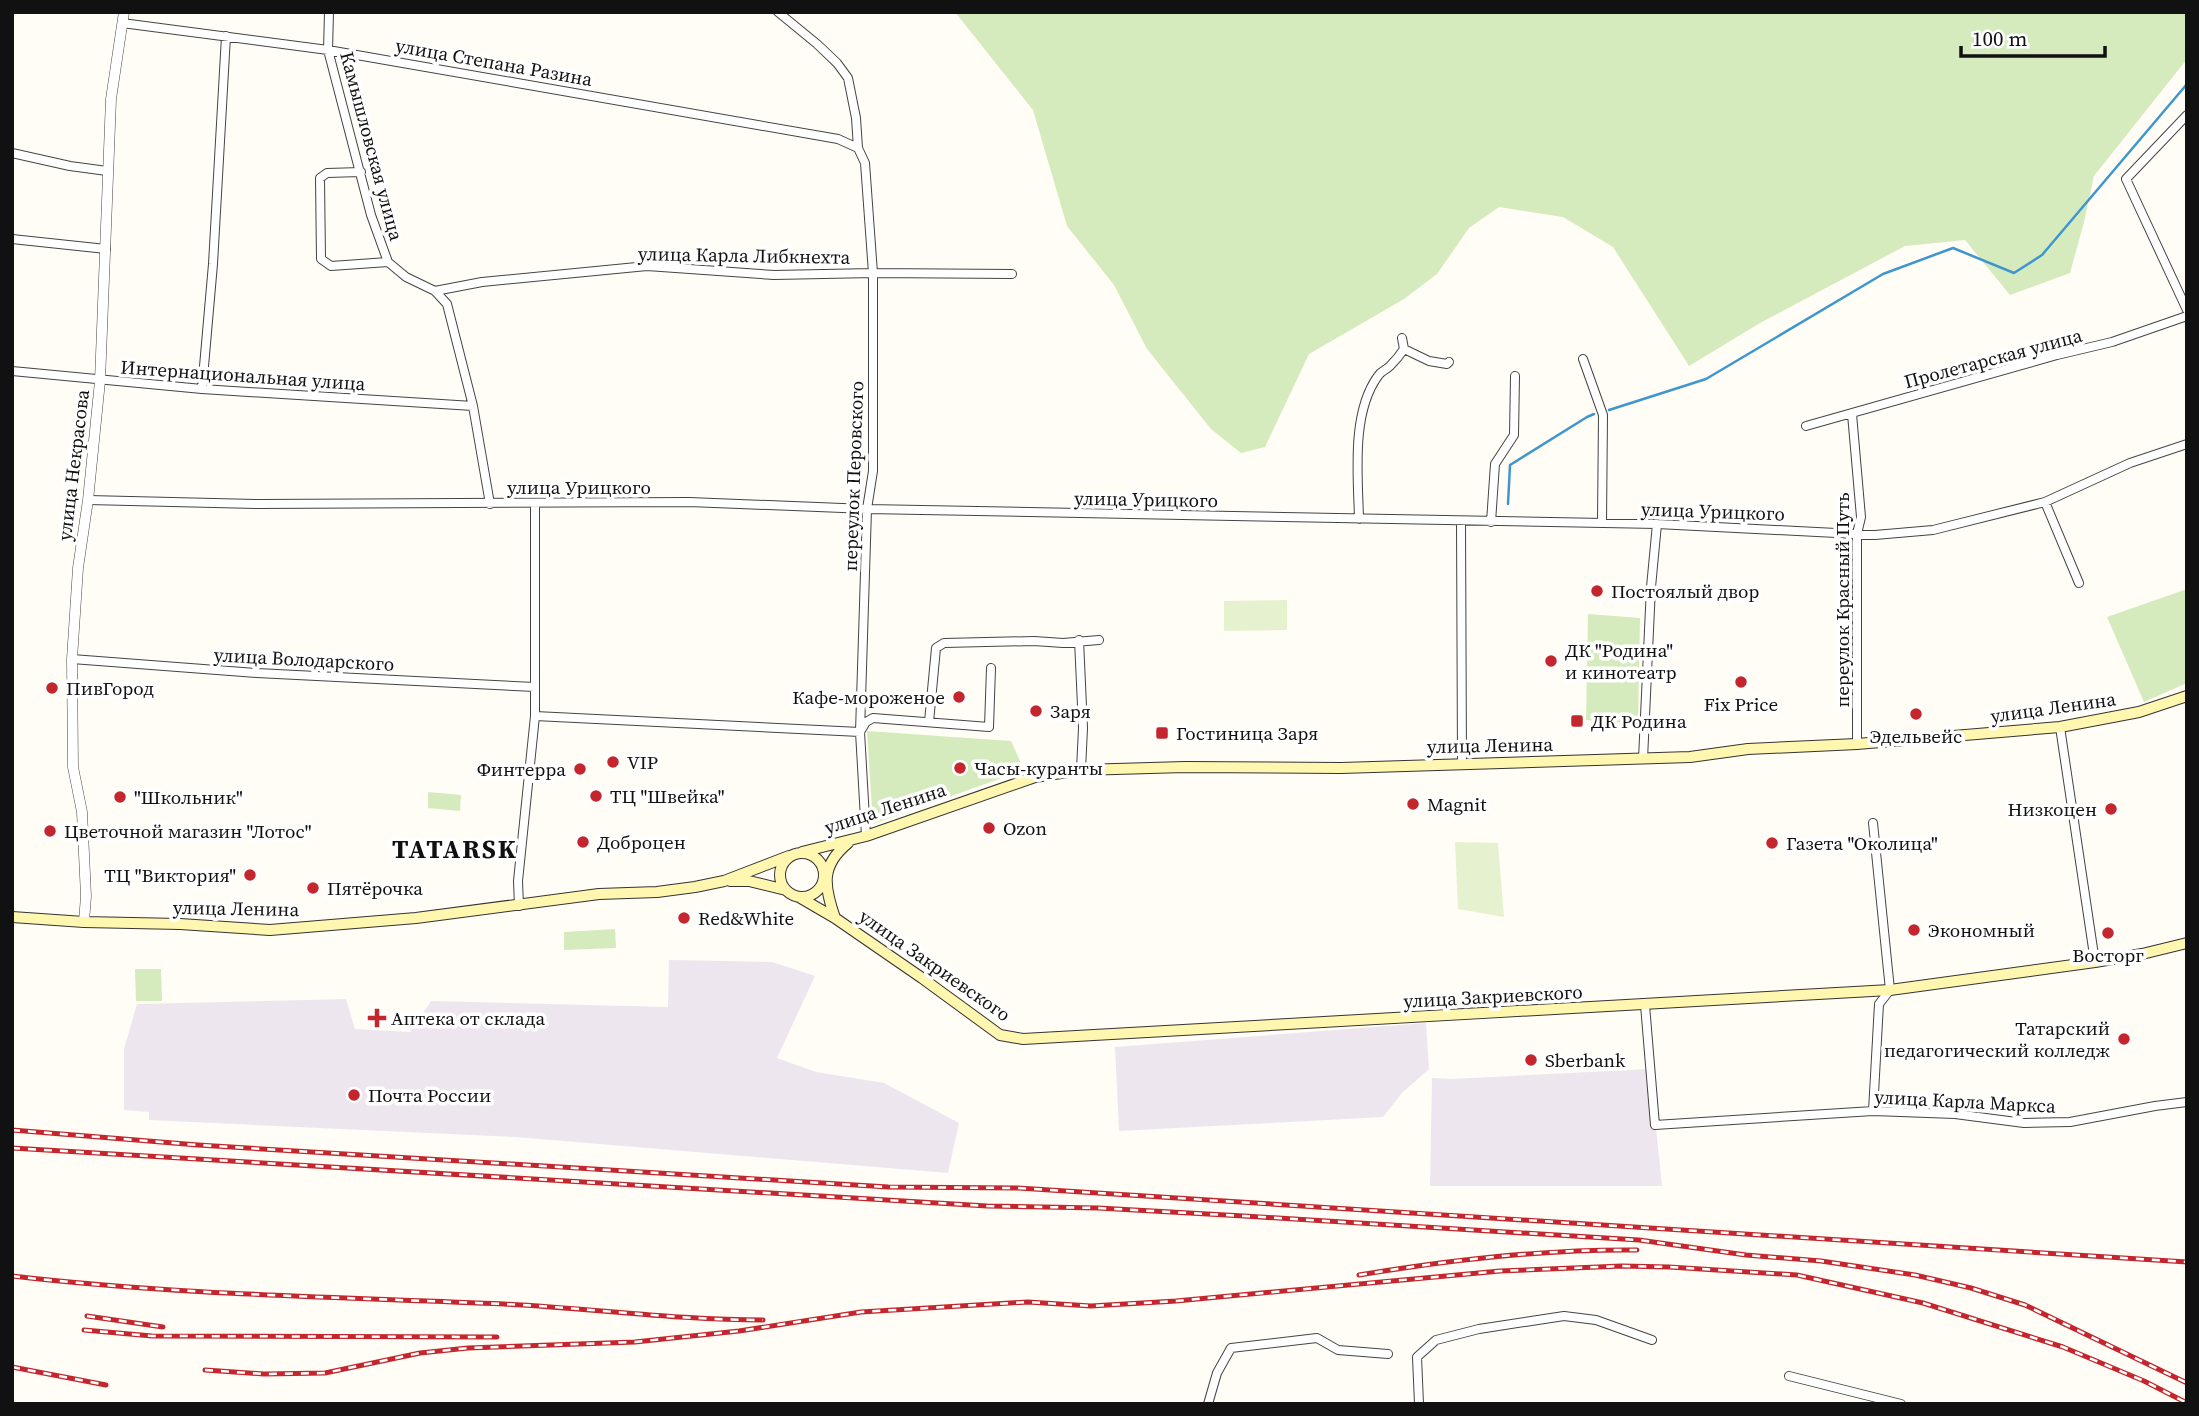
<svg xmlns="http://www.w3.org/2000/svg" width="2199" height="1416" viewBox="0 0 2199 1416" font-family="'Source Serif 4',serif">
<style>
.industrial{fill:#eee6ef}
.green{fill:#d5ebbd}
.pitch{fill:#e6f2cf}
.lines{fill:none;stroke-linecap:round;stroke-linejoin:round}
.stream{stroke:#3f96cf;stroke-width:2.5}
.minor-casing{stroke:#444;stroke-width:10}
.tertiary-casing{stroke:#444;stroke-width:11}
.secondary-casing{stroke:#333;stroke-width:12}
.minor{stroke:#fff;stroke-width:8}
.tertiary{stroke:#fff;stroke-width:10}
.secondary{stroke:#fff6b0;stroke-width:10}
.rail-casing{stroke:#c4262e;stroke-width:5}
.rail{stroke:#fff;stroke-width:2.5;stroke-dasharray:8;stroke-linecap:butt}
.poi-dot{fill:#c4262e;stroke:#fff;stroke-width:2.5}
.labels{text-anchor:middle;stroke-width:7;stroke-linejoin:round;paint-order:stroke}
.street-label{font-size:19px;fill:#111;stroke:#fff}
.poi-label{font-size:19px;fill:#111;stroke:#fff;text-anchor:start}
.district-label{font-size:26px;font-weight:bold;letter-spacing:2px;fill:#111;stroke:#fff}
</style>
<rect width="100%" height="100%" fill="#fffdf5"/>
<!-- industrial -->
<path class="industrial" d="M669,960L772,962L815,976L777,1058L816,1072L884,1083L959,1123L948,1173L515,1137L149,1120V1112L124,1110V1049L137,1004L346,999L355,1029L410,1032L431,1001L668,1007Z
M1426,1023L1429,1069L1402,1093L1383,1117L1119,1131L1115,1047Z
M1650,1069L1662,1186H1430L1432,1078L1452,1079Z"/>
<!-- green -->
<path class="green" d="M955,12H2187V59L2094,176L2084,222L2070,273L2010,295L1965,240L1905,246L1760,323L1689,366L1613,247L1563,217L1499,207L1469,228L1437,274L1404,299L1309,354L1265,447L1241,453L1211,429L1147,349L1114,285L1067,226L1033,110Z
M2187,589V683L2144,702L2107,617Z
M1588,614L1640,618L1638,724L1586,720Z
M867,731L1011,741L1024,770L873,824Z
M428,792L461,795L460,811L428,808Z
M615,929L616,948L564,950V932Z
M135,969H161L162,1001H136Z"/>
<!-- pitch -->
<path class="pitch" d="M1287,600V630L1224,631V601Z
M1455,842L1498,843L1504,917L1458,909Z"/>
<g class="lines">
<!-- stream -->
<path class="stream" d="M1609,410L1706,379L1883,274L1953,248L2014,273L2042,255L2187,84
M1508,504L1510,465L1587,417L1594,414"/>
<!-- minor casing -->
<g class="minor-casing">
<path id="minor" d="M329,12L328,50L371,215L388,262L406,277L435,291L447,304L473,406L490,504
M778,12L817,44L837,63L848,78L856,118L858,148L865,163L873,273V471L867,509L860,732L866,836
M122,23L328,50L838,139L858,148
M2187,115L2126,179L2187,310
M12,153L70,166L107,171
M361,172L327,173L320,178L321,259L331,266L388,262
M12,239L106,249
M435,291L482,282L647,266L774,275L873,273L1012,274
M1404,349L1429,361L1447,364L1449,362
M1583,359L1603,415L1602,523
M12,371L202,389L473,406
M202,389L213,264L226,36
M1852,414L1861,517L1857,534V744
M1806,426L2057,355L2112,342L2187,316
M88,500L258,504L689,502L867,509L1657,524L1875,535L1933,530L2045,502L2130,463L2187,444
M2045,502L2079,583
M1359,519C1358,475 1351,413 1378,376C1381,371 1386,370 1390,366C1395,361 1400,355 1404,349L1402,338
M1461,521L1462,763
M1491,522L1495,464L1514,435L1515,376
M1079,640L1083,728L1081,770
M72,659L257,673L535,687
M535,716L860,732L866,722L873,718L989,727L991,668
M929,722L936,648L944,643L1034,641L1063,643L1099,640
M2060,727L2095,962
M1643,759L1651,587L1657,524
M1873,823L1890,990L1879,1004L1873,1111
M519,906L518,881L535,716V504
M1645,1005L1655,1125L1873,1111L1955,1114L2024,1123L2070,1122L2155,1106L2187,1102
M1789,1376L1901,1404
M1208,1404L1217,1373L1231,1348L1317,1338L1338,1350L1388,1354
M1419,1404L1417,1357L1436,1340L1479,1329L1564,1316L1596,1320L1652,1340"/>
</g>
<!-- tertiary casing -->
<g class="tertiary-casing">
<path id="tertiary" d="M84,922L86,896L82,812L73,767L72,659L78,568L88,500L100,381L111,99L124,12"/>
</g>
<!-- secondary casing -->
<g class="secondary-casing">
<path id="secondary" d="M802,852L866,836L1035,777L1081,770L1185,767L1341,768L1690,757L1748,749L1857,744L2060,727L2139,712L2187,696
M780 875a22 22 0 1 1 44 0a22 22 0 1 1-44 0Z
M730,881H749L786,890
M799,897L835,918L922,978L1000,1035L1023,1039L1890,990L2095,962L2142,954L2187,943
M12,917L84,922L180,924L270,930L416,918L599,894L657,892L695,887L724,881L789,856
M835,918C824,886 820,866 848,843"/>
</g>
<!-- minor -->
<use href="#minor" class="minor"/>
<!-- tertiary -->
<use href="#tertiary" class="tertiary"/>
<!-- secondary -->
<use href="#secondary" class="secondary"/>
<!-- rail casing -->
<g class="rail-casing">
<path id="rail" d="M12,1130L198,1145L888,1187L1018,1188L2187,1262
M12,1148L987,1206L1098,1208L1244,1216L1639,1240L1746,1255L1821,1261L1915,1275L1971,1288L2025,1305L2187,1383
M1359,1275C1450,1260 1545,1249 1637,1250
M12,1276C176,1295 340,1297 504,1304C591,1308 676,1320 763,1320
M87,1316L163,1327
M84,1330L152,1336L497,1337
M12,1367L106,1385
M205,1370L264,1374L325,1373L420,1353L468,1348L635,1342L739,1331L861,1312L1028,1302L1091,1306L1176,1301L1500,1271L1622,1266L1669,1267L1797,1275L1923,1303L2063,1347L2144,1381L2187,1403"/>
</g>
<!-- rail -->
<use href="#rail" class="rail"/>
</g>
<!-- markers -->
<g class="poi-dot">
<circle cx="1597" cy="591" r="7"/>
<circle cx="1551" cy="661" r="7"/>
<circle cx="1741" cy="682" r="7"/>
<circle cx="52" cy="688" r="7"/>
<circle cx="959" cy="697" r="7"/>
<circle cx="1036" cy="711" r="7"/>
<circle cx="1916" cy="714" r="7"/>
<rect x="1570" y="714" width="14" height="14" rx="3.5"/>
<rect x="1155" y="726" width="14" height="14" rx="3.5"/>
<circle cx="613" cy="762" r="7"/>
<circle cx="960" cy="768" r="7"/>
<circle cx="580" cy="769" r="7"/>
<circle cx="596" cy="796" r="7"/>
<circle cx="120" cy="797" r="7"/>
<circle cx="1413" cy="804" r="7"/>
<circle cx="2111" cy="809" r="7"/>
<circle cx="989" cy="828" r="7"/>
<circle cx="50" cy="831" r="7"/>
<circle cx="583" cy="842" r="7"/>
<circle cx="1772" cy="843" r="7"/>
<circle cx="250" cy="875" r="7"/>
<circle cx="313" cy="888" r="7"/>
<circle cx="684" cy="918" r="7"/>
<circle cx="1914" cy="930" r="7"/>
<circle cx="2108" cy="933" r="7"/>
<path d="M373.5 1007.5h7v7h7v7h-7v7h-7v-7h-7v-7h7z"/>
<circle cx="2124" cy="1039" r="7"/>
<circle cx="1531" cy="1060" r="7"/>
<circle cx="354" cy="1095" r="7"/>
</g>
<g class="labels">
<!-- street labels -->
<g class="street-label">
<text transform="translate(494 62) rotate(10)" y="7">улица Степана Разина</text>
<text transform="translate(372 146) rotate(75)" y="7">Камышловская улица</text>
<text transform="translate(744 255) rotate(1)" y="7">улица Карла Либкнехта</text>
<text transform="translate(1993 358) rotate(-15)" y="7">Пролетарская улица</text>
<text transform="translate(243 375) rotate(4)" y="7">Интернациональная улица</text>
<text transform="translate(73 465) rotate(-83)" y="7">улица Некрасова</text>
<text transform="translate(853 476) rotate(-88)" y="7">переулок Перовского</text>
<text x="579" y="494">улица Урицкого</text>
<text transform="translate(1146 499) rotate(1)" y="7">улица Урицкого</text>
<text transform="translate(1713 511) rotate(2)" y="7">улица Урицкого</text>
<text transform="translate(1842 600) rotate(-90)" y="7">переулок Красный Путь</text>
<text transform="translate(304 659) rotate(3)" y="7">улица Володарского</text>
<text transform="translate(2053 707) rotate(-8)" y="7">улица Ленина</text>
<text transform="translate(1490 745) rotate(-1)" y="7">улица Ленина</text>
<text transform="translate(885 808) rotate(-18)" y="7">улица Ленина</text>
<text transform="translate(236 908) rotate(1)" y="7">улица Ленина</text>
<text transform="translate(935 965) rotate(35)" y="7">улица Закриевского</text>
<text transform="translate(1493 996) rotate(-3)" y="7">улица Закриевского</text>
<text transform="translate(1965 1101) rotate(3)" y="7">улица Карла Маркса</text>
</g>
<!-- poi labels -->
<g class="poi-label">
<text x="1611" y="598">Постоялый двор</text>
<text x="1565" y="657">ДК "Родина"<tspan x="1565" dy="22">и кинотеатр</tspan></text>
<text x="66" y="695">ПивГород</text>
<text x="945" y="704" text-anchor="end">Кафе-мороженое</text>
<text x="1741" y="711" text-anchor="middle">Fix Price</text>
<text x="1050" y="718">Заря</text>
<text x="1591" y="728">ДК Родина</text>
<text x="1176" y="740">Гостиница Заря</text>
<text x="1916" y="743" text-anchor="middle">Эдельвейс</text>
<text x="627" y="769">VIP</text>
<text x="974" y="775">Часы-куранты</text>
<text x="566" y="776" text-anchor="end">Финтерра</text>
<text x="610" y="803">ТЦ "Швейка"</text>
<text x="134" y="804">"Школьник"</text>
<text x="1427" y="811">Magnit</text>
<text x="2097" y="816" text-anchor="end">Низкоцен</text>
<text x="1003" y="835">Ozon</text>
<text x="64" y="838">Цветочной магазин "Лотос"</text>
<text x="597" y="849">Доброцен</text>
<text x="1786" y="850">Газета "Околица"</text>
<text x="236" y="882" text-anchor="end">ТЦ "Виктория"</text>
<text x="327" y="895">Пятёрочка</text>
<text x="698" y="925">Red&amp;White</text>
<text x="1928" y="937">Экономный</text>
<text x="2108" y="962" text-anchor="middle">Восторг</text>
<text x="391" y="1025">Аптека от склада</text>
<text x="2110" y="1035" text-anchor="end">Татарский<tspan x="2110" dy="22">педагогический колледж</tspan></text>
<text x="1545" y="1067">Sberbank</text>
<text x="368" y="1102">Почта России</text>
</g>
<!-- district labels -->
<g class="district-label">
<text x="455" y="858">TATARSK</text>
</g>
</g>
<!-- border -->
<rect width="2199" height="1416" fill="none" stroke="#111111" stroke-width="28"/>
<!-- scale -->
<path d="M1961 46v10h144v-10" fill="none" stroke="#111111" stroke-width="3.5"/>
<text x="1972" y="46" font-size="21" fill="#111111" stroke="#ffffff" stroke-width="5" paint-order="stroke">100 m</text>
</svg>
